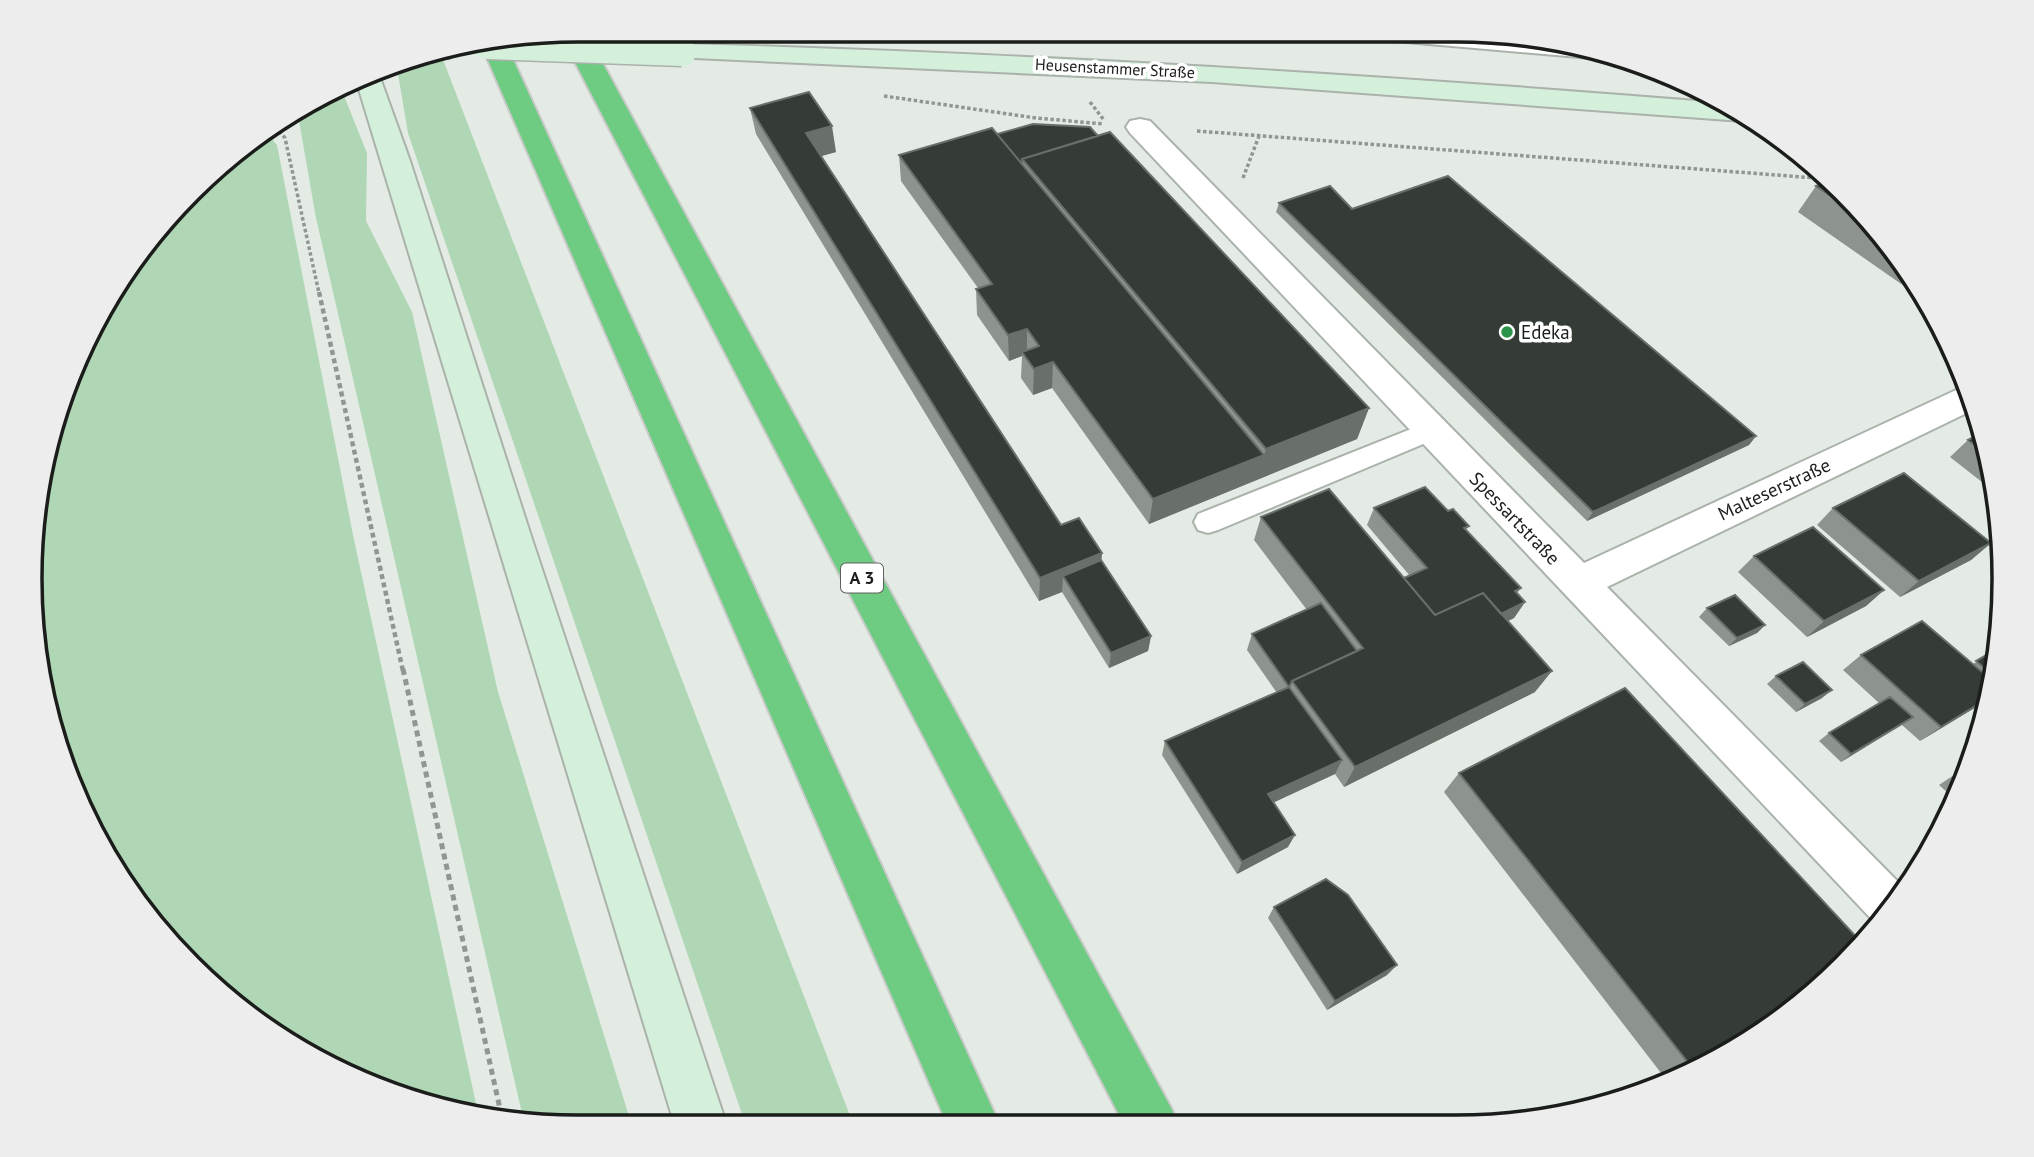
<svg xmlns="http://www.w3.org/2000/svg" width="2034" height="1157" viewBox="0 0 2034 1157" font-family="'PT Sans',sans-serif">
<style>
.green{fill:#afd6b5}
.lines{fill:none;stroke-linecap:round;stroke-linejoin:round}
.lane-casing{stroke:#aab2ab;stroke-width:4}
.street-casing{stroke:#aab2ab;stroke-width:4}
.secondary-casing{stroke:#aab2ab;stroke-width:4}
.highway-casing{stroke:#c8c9c8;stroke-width:4}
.path-far2{stroke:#909691;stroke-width:3.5;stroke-dasharray:3.5 2.5;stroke-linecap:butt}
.path-far1{stroke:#909691;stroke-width:4.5;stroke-dasharray:5 3.5;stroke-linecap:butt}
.path{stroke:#909691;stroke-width:5;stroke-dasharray:6 4.5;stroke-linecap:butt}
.lane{fill:#fff;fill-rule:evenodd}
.street{fill:#fff;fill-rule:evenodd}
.secondary{fill:#d4efda;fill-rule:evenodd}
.highway{fill:#6ecb82;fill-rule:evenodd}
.secondary-bridge-casing{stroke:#aab2ab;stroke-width:31;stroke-linecap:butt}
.path-bridge{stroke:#909691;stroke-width:3.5;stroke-dasharray:3.5 2.5;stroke-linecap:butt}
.secondary-bridge{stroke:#d4efda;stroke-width:28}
.wall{fill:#8c948d}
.shaded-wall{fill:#69706a}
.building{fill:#353c36;stroke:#69706a;stroke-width:2}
.poi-dot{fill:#2b934a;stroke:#fff;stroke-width:2.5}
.labels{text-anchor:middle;stroke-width:7;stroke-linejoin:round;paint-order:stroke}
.far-street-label{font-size:16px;fill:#1a1d1a;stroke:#fff}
.shield{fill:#fff;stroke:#5f615f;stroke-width:2}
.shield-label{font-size:18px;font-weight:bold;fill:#1a1d1a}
.poi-label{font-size:19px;fill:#1a1d1a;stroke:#fff;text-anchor:start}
.street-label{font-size:19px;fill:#1a1d1a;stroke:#fff}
.rim{fill:none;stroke:#1a1d1a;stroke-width:3.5}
</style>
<rect width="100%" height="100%" fill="#e3ebe4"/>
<!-- green -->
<path class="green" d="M440,52L854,1126H746L408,133L396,62Z
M342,91L367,153L366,221L412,312L498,692L632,1126H542L524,1122L316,218L298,115Z
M266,132L277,145L353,535L478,1113L402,1098L274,1035L166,940L71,788L31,614L49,436L122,273L245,143Z"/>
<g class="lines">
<!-- lane casing -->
<g class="lane-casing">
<path id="lane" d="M1328,31C1419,27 1520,37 1609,54L1601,59L1337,36Z
M1431,421L1440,423L1444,430L1440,437L1218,530L1208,533L1198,530L1194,522L1198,514Z"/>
</g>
<!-- street casing -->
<g class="street-casing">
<path id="street" d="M1140,119L1150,121L1584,563L1967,385L1975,409L1607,587L1906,890L1877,925L1130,133L1126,127L1130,121Z"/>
</g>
<!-- secondary casing -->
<g class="secondary-casing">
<path id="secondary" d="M682,44C1029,53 1376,75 1722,103L1752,118L1742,121L1212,82L673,57L669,52L673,47Z
M378,72L410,161L531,536L727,1126H675L357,83Z"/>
</g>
<!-- highway casing -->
<g class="highway-casing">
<path id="highway" d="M578,30L585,31L1171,1108L1179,1126H1125L560,33Z
M505,42L992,1108L1000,1126H948L482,46Z"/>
</g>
<!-- path-far2 -->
<path class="path-far2" d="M884,96L1036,118L1104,124
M1090,102L1104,120
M276,126L285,138L319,293
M1197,131L1829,179
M1243,178L1259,136"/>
<!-- path-far1 -->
<path class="path-far1" d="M319,292L403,671"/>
<!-- path -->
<path class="path" d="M403,669L502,1118"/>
<!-- lane -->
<use href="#lane" class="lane"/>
<!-- street -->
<use href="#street" class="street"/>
<!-- secondary -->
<use href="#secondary" class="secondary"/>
<!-- highway -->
<use href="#highway" class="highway"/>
<!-- secondary-bridge casing -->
<g class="secondary-bridge-casing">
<path id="secondary-bridge" d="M487,45L682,52"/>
</g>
<!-- path-bridge -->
<path class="path-bridge" d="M417,56L452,58"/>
<!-- secondary-bridge -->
<use href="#secondary-bridge" class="secondary-bridge"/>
</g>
<!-- wall -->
<path class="wall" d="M750,108L836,152L821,156L1061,525L1102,553L1101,560L1151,636L1148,651L1109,668L1062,592L1039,601L756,134Z
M997,134L1369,408L1357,439L1149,524L1052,388L1033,395L1021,378L1022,356L1009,361L977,315L976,289L978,288L901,181L899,155Z
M1816,186L1843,190L1912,273L1927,302L1798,212Z
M1279,203L1352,209L1756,436L1749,445L1587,521L1276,212Z
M1982,433L1994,471L1996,493L1950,457L1968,440Z
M1374,508L1448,511L1469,526L1466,530L1521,588L1517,593L1525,602L1514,618L1508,621L1535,692L1344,787L1335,774L1273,802L1288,847L1237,874L1162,755L1165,741L1277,693L1247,650L1252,634L1307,610L1254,540L1261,517L1404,578L1410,576L1367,525Z
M1833,508L1991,543L1971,560L1900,597L1817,525Z
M1754,556L1884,590L1866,606L1807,637L1738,572Z
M1707,608L1765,625L1757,633L1729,646L1699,617Z
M1997,649L1994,685L1981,704L1920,741L1902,725L1841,762L1819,741L1829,733L1879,703L1843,670L1861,655L1973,664Z
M1776,676L1822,698L1796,712L1767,684Z
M1969,765L1963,788L1948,815L1944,811L1948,793L1939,785Z
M1459,773L1730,1054L1668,1082L1444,792Z
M1274,907L1387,975L1327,1010L1268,918Z"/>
<!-- shaded-wall -->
<path class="shaded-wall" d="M832,126L836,152L811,159L806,133Z
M1027,329V354L1022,352V356L1009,361L1008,335Z
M1053,362L1052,388L1033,395L1034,369Z
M1369,408L1357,439L1149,524L1153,499L1264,455L1266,449Z
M1756,436L1749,445L1587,521L1593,512Z
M1991,543L1971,560L1900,597L1919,581Z
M1102,553L1100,576H1063L1062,592L1039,601L1040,578Z
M1884,590L1866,606L1807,637L1824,621Z
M1525,602L1514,618L1484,633L1494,618Z
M1765,625L1757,633L1729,646L1737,638Z
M1151,636L1148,651L1109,668L1111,653Z
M1552,671L1535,692L1344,787L1355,767Z
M1832,690L1822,698L1796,712L1805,704Z
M1990,697L1981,704L1920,741L1941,727Z
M1913,717L1902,724L1841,762L1851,754Z
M1342,760L1335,774L1262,808L1268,794Z
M1295,835L1288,847L1237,874L1242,862Z
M1397,965L1387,975L1327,1010L1335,1001Z"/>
<!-- building -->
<path class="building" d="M809,92L832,126L806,133L1061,525L1079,518L1102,553L1040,578L750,108Z
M1033,124L1090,127L1098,136L1022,159V164L997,134Z
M992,128L1264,455L1153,499L1053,362L1034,369L1022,352L1039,346L1027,329L1008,335L976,289L992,284L899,155Z
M1110,132L1369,408L1266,449L1022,159Z
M1448,176L1756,436L1593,512L1279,203L1330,186L1352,209Z
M1831,180L1843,190L1869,222L1816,186Z
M1982,433L1989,455L1968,440Z
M1904,473L1991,543L1919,581L1833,508Z
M1425,487L1448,511L1453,509L1469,526L1464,528L1521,588L1515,591L1525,602L1501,614L1483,593L1435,615L1404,578L1427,568L1374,508Z
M1329,489L1435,615L1483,593L1552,671L1355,767L1292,681L1363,648L1261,517Z
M1813,527L1884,590L1824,621L1754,556Z
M1101,560L1151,636L1111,653L1063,576Z
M1735,595L1765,625L1737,638L1707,608Z
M1321,603L1357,651L1292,681L1289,687L1252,634Z
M1922,621L1994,682L1990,697L1941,727L1861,655Z
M1997,649L1995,677L1976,661Z
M1803,662L1832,690L1805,704L1776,676Z
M1289,687L1342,760L1268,794L1295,835L1242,862L1165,741Z
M1625,688L1862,943L1843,967L1730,1054L1694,1070L1459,773Z
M1890,697L1913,717L1851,754L1829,733Z
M1326,879L1348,895L1397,965L1335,1001L1274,907Z"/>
<!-- markers -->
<circle class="poi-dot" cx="1507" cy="332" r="7"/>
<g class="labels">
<!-- far-street labels -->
<g class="far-street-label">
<text transform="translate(1115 68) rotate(3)" y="6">Heusenstammer Straße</text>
</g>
<!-- shield labels -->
<rect class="shield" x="841" y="563.5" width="42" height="29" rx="5"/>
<g class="shield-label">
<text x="862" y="584">A 3</text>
</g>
<!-- poi labels -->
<g class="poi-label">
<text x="1521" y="339">Edeka</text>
</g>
<!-- street labels -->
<g class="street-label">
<text transform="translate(1774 489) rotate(-25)" y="7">Malteserstraße</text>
<text transform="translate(1515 518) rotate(46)" y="7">Spessartstraße</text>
</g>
</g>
<!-- crop -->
<path d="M0 0H2034V1157H0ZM578 42H1456A536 536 0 0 1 1992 578V579A536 536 0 0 1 1456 1115H578A536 536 0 0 1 42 579V578A536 536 0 0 1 578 42Z" fill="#ededed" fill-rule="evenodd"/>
<path class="rim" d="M578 42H1456A536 536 0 0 1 1992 578V579A536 536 0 0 1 1456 1115H578A536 536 0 0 1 42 579V578A536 536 0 0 1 578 42Z"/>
</svg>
